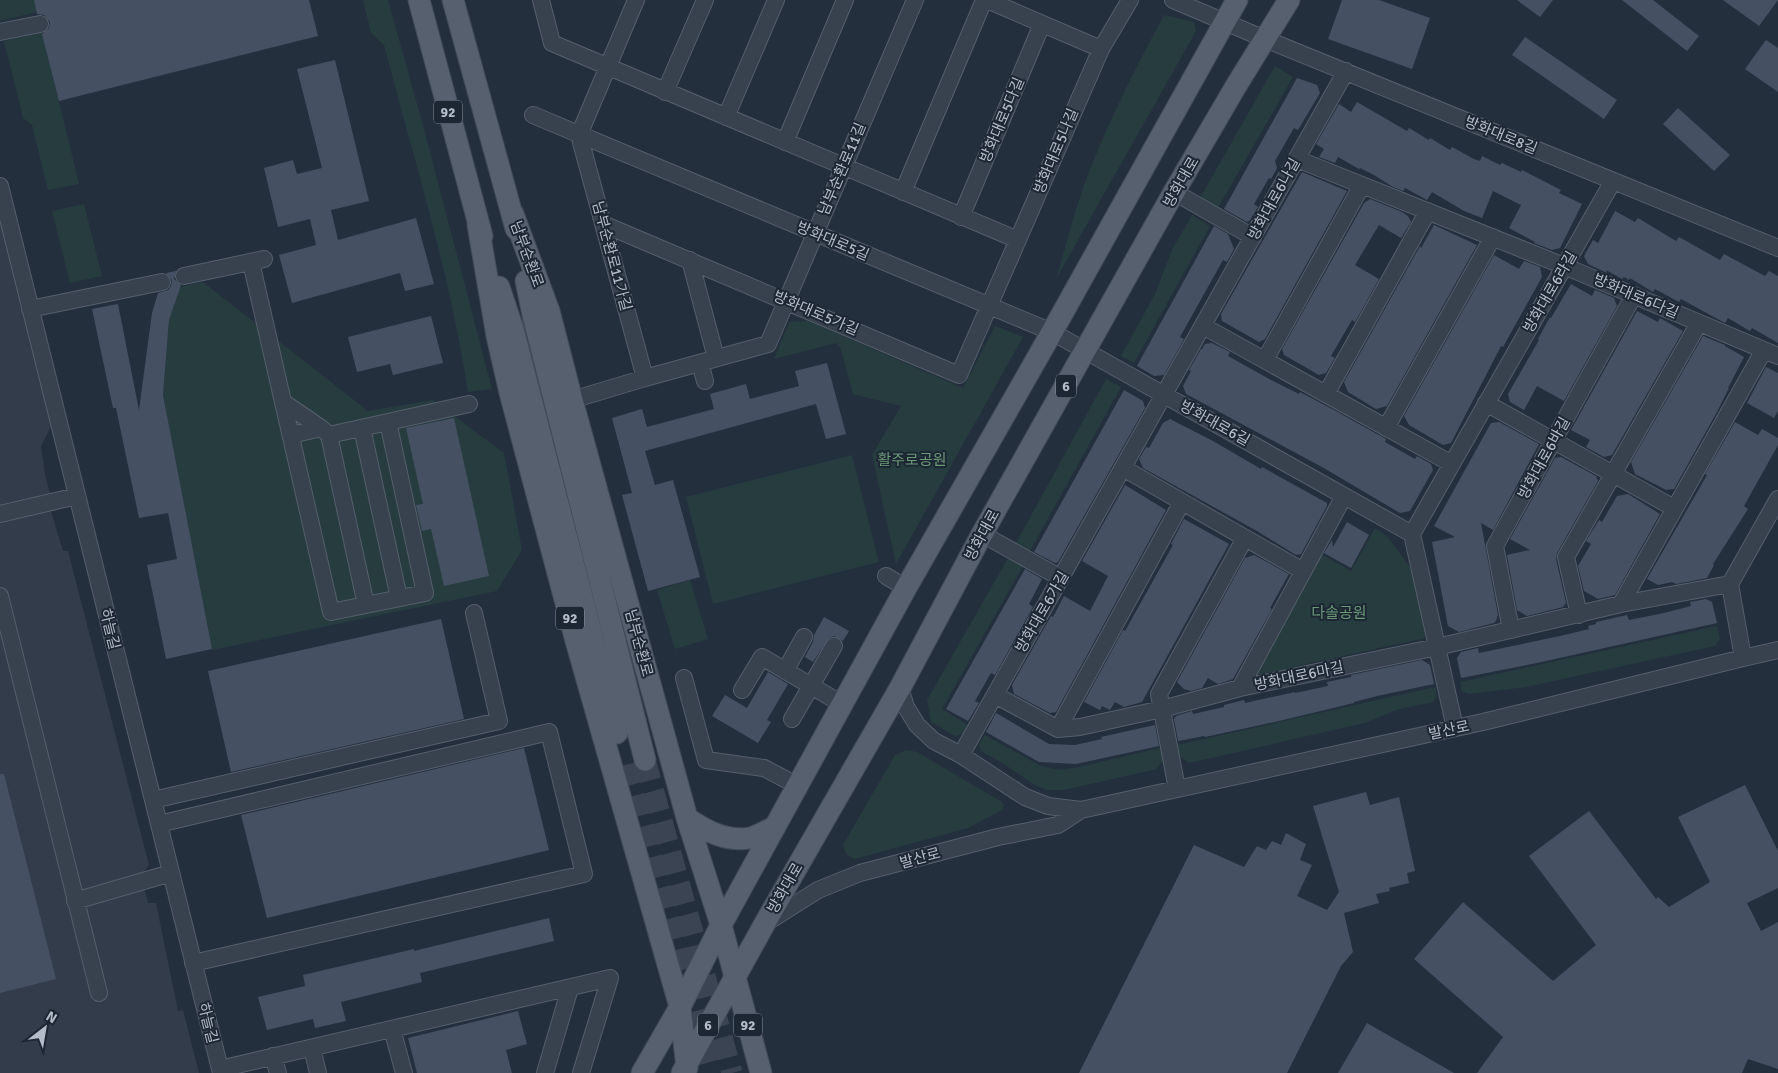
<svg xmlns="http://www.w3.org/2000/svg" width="1778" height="1073" viewBox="0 0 1778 1073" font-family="Signika,'Noto Sans KR',sans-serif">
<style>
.airport{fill:#323c4b}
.green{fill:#263c3f}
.building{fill:#455162}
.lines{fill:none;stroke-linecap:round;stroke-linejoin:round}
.major-tunnel{stroke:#3a4453;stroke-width:21;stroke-dasharray:21 11;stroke-linecap:butt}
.minor-casing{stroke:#565f6c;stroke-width:18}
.major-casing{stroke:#414a57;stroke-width:23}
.minor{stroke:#38414e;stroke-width:16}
.major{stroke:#56606e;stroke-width:21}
.labels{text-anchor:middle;stroke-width:4;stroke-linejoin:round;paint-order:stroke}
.shield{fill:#1d2633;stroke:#878f9c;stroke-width:1}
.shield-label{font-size:14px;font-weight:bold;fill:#b4bcc9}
.street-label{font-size:15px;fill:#b4bcc9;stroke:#1d2633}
.park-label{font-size:15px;fill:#6b9a76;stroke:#1d2633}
</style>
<rect width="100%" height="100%" fill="#242f3e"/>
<!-- airport -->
<path class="airport" d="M0,207L54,420L41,446L45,474L53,506L50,508L63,551H68L149,865L141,876L148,903H156L178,1011L183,1010L199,1073H0Z"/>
<!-- green -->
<path class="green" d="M0,0H34L37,12L0,21Z
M363,0H388L424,129L492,389L468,392C450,274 414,160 384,45L371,33Z
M1164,15L1194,22L1196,31L1056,279C1065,250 1072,220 1082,191C1104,130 1133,72 1164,15Z
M42,32L79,184L48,190L32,125L23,118L4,41Z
M1275,66L1293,77L1218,208L1200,198Z
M84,204L102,276L70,283L52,211Z
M1192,215L1210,226L1134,363L1121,356L1155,294L1172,250Z
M203,282L368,411L433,400L504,453L522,550L497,591L212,650L163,395L169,320L180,287Z
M808,321L963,388L995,326L1023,337L896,564L872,455L901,406L853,394L840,347L836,343L774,359L789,322Z
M1106,379L1121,387L1030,551L1016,543Z
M852,455L879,562L713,604L686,497Z
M1375,528L1388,537L1416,575L1425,638L1257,675L1321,554L1351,571Z
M1008,558L1023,566L942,709L968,725L962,734L955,736L931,722L927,700Z
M690,580L708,639L675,649L657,590Z
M1717,626L1720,639L1715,646L1526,687L1469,694L1462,691L1460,682Z
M1435,687L1437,696L1433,702L1396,710L1365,723L1189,763L1180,757L1177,745Z
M985,735L1041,766L1059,770L1079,767L1160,748L1163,760L1157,769L1064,790H1047L1033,784L1004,764L981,751L979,744Z
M906,750L917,752L1002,802L1004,805L1002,810L968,828L855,859C848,857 844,853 843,845L895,755Z"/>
<!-- building -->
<path class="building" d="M34,0H309L318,36L59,101L42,34L49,28L50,22L44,15L37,14Z
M1342,0H1379L1430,18L1412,69L1328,39Z
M1517,0H1553L1540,17Z
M1622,0H1653L1699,36L1687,51Z
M1723,0H1778L1759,26Z
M1525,37L1617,100L1604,119L1512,55Z
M1766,40L1778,48V92L1745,69Z
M335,60L369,201L331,210L338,240L416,218L434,284L405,291L400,273L292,303L279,255L316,245L310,219L278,227L264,168L293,160L297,174L322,168L297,69Z
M1297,78L1317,85L1320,93L1298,130L1294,128L1275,161L1277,168L1271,179L1269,178L1254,204L1258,207L1250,220L1247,222L1224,209Z
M1357,102L1407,131L1409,128L1429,140L1430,138L1450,150L1452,147L1474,159L1480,161L1482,156L1500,165L1502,163L1521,172L1522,170L1561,190L1559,193L1582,204L1560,248L1552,250L1534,243L1535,242L1509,228L1521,205L1493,191L1482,218L1464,211L1432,192L1427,200L1405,188L1403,191L1393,187L1374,175L1360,168L1359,169L1338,157L1335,163L1319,157L1324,149L1316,144L1339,104L1351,112Z
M1678,108L1730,155L1714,171L1663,124Z
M1302,172L1347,191L1265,339L1259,342L1222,321L1221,314Z
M1370,199L1402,212L1408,216L1411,222L1401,238L1379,225L1355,265L1379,279L1355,322L1352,320L1331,356L1335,358L1326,373L1319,375L1284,355L1282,349L1364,203Z
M1615,211L1635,222L1638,218L1676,241L1679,237L1720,260L1724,254L1765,276L1769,271L1778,276V343L1752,328L1750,331L1728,318L1725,323L1681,299L1679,302L1655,289L1653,292L1630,278L1629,280L1624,277L1622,279L1606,270L1607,273L1588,264L1584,256L1593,240L1598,243Z
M1434,225L1477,245L1387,406L1376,409L1348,392L1344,382L1420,246L1421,248Z
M1214,226L1228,234L1234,249L1227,262L1223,260L1204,294L1180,337L1184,339L1164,375L1154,376L1137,366Z
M1494,255L1519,269L1524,261L1540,267L1542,277L1503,347L1501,346L1451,443L1443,445L1409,425L1404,416Z
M176,271L174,279L181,285L169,320L163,395L212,649L166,659L147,565L177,559L168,513L139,518L116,408H113L92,309L118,304L139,410L152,313L158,293L168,290L171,286L172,280L166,273Z
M1571,284L1592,296L1595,290L1614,298L1617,306L1564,401L1537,386L1524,410L1510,402L1508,394L1539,340L1538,339L1550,317L1551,318Z
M1637,311L1658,322L1660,318L1683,331L1612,455L1604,457L1586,447L1590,440L1571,430Z
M431,316L443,363L393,375L390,364L357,372L348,337Z
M1703,336L1725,345V346L1744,357L1728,388H1729L1717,412L1674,489L1666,490L1635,474L1631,462Z
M1212,343L1230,352L1228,356L1273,381L1299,394L1300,392L1334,410L1386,439L1385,442L1415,459L1417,456L1431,464L1433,470L1410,511L1400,513L1322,467L1186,394L1183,386L1191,371L1189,370L1201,349H1202L1205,344Z
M827,363L846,434L826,439L816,404L645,451L655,485L673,480L700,577L648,591L622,495L632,493L612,418L642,409L647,427L714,409L710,394L746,384L750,399L799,386L795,371Z
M1766,367L1778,373V411L1774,418L1747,403Z
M1124,390L1143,401L1145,408L1058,562L1055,563L1034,552Z
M454,418L489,576L444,586L431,529L422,531L416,505L423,504L406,428Z
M1170,419L1213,441L1261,469L1262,467L1327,503V506L1301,554L1296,555L1257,531L1143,468L1139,459L1146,447L1149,448L1163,423Z
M1499,422L1539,444L1493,530L1481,523L1498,615L1496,621L1494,623L1459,632L1448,626L1432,542L1455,537L1434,526L1491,423Z
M1735,422L1758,435L1762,429L1778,438V445L1744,506L1748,509L1713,564L1714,565L1707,578L1676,584L1672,582L1658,585L1647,579L1707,475L1705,474Z
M1561,457L1596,476L1598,481L1557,553L1556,559L1566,603L1563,607L1527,616L1517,610L1507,555L1530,550L1510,539L1555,458Z
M1125,485L1166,510L1056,712L1050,713L1014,694L1012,685L1051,616L1053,617L1064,596L1090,611L1108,576L1082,561Z
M1628,494L1660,514L1615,595L1598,599L1584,591L1578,566L1591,544L1586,541L1599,520L1602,522L1617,496Z
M1184,519L1229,544L1142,702L1124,707L1115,702L1110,710L1102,706L1100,710L1084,702L1123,630L1125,631L1173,545L1171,544Z
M1347,522L1369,535L1351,568L1324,553L1332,540L1333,547Z
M1254,555L1289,574L1270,608L1272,609L1233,679L1218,684L1208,678L1202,688L1191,691L1184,689L1177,682L1245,558Z
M1025,569L1042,579L1029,604L1033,607L995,675L991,673L975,701L979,703L968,721L946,709Z
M1706,599L1712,602L1717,623L1537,663L1461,678L1457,658L1461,652L1478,648L1479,653L1560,636L1589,629L1588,626L1596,624V622L1627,615L1629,620L1664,613L1691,606L1690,602Z
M824,617L849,631L843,641L834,636L829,638L813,662L805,657L813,642L814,635Z
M441,619L464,719L231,772L208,671Z
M1422,660L1430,665L1434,684L1377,696L1354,702V703L1279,721L1205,737L1204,736L1178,741L1174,719L1176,716L1192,711L1193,714L1224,707V705L1244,700L1245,703L1295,692V693L1328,686L1327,682L1351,677V675Z
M768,672L788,684L767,720L771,722L758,743L712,716L725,695L747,708Z
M996,713L1049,744L1075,745L1102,739L1101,737L1155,725L1159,746L1076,764L1039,762L986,732Z
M524,748L549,850L267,918L241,815Z
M0,774H4L56,979L0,993Z
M1745,785L1778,851V888L1747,903L1761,931L1778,922V1069L1748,1059L1742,1073H1477L1503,1037L1414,959L1463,902L1553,981L1596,945L1529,856L1589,811L1656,899L1658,897L1669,907L1710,882L1678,817Z
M1366,792L1370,805L1399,797L1415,871L1407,873L1409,883L1389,888L1390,891L1376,894L1379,903L1344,913L1353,952L1341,966L1287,1073H1079L1194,845L1244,867L1257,846L1266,850L1272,841L1281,845L1286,833L1306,844L1300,860L1312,865L1297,896L1327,910L1339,892L1313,806Z
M549,918L554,941L420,973L422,982L341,1002L346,1021L315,1028L313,1019L267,1030L258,997L305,986L303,975L414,949V951Z
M518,1011L527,1044L506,1050L512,1073H417L408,1038Z
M1367,1023L1454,1073H1338Z"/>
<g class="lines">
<!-- major-tunnel -->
<path class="major-tunnel" d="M645,760L732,1073
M625,765L712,1073"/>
<!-- minor casing -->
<g class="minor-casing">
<path id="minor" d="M541,0L552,43L1018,240
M636,0L579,135L645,378
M987,0L1101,49
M1173,0L1265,39L1778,248
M0,32L40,24
M665,92L705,0
M533,115L1052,332L1412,534L1455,728
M726,117L776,0
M785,142L845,0
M1297,159L1564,266L1778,356
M0,186L221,1073
M903,192L984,0
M1174,192L1253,237
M961,217L1042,24
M603,224L959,375L1101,49L1130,0
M690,260L716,358
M251,262L331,612L425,593L388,422L329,435L321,428L291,435
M184,276L264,259
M30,309L162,282
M1203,326L1452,464
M1265,360L1362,185
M700,363L705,381
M1326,394L1428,211
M572,400L645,378L768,344L915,0
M283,402L321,428
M1486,403L1674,508
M388,422L469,404
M362,428L399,598
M1386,428L1493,237
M329,435L366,605
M1123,468L1303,571
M0,514L77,496
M982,534L1061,578
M1412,534L1613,181
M886,576L906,588
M1730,584L1778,499
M1730,584L1743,658
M0,596L99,993
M1621,604L1764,350
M1579,615L1566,557L1699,323
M1511,630L1495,546L1634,295
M785,671L804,637
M684,678L706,760L764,768L798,786
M900,688L906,707L917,725L934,741L961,755L1025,797L1048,806L1081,810L1483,722L1743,658L1778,650
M1240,688L1344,496
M742,690L762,657L842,704
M995,695L1058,729L1080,727L1162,709L1240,688L1437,647L1621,604L1730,584
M792,719L834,646
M1058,729L1182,502
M961,755L1346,71
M1177,789L1159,694L1245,538
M153,800L499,721L474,613
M159,824L549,732L584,874L193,963
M75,901L171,873
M766,923L818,890L860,873L998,837L1058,825L1081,810
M392,1029L404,1073
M312,1048L318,1073
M273,1056L278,1073
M220,1069L610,978
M545,1073L570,988
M581,1073L610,978"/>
</g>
<!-- major casing -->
<g class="major-casing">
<path id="major" d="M419,0L482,236
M453,0L516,229
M513,214L549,311L572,400L687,818L721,925L761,1073
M478,225L497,336L510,393L576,641L680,1007L687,1068
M526,281L533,315L645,760
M499,287L513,329L617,733
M687,818C706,831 726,842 750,838C758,836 767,830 775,827
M642,1073L680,1007L721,925L906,588L1052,332L1237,0
M682,1073L765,923L900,688L982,534L1174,192L1236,86L1289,0"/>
</g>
<!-- minor -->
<use href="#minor" class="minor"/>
<!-- major -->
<use href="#major" class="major"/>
</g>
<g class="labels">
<!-- shield labels -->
<g class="shield">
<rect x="434" y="100.5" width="28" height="23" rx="4"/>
<rect x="1056" y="374.5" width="20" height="23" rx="4"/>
<rect x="556" y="606.5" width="28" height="23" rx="4"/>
<rect x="698" y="1013.5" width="20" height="23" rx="4"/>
<rect x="734" y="1013.5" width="28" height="23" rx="4"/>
</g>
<g class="shield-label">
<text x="448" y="117">92</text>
<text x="1066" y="391">6</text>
<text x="570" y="623">92</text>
<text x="708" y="1030">6</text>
<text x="748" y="1030">92</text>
</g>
<!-- street labels -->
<g class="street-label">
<text transform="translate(1002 120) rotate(-67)" y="5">방화대로5다길</text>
<text transform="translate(1501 135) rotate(22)" y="5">방화대로8길</text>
<text transform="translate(1056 151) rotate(-67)" y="5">방화대로5나길</text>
<text transform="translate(842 169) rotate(-67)" y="5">남부순환로11길</text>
<text transform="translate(1181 182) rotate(-60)" y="5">방화대로</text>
<text transform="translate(1274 199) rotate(-61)" y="5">방화대로6나길</text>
<text transform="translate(833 241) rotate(23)" y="5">방화대로5길</text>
<text transform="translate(527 254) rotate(70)" y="5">남부순환로</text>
<text transform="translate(612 256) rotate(75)" y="5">남부순환로11가길</text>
<text transform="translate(1550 292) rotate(-60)" y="5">방화대로6라길</text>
<text transform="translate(1636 296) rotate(23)" y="5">방화대로6다길</text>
<text transform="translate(816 313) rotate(23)" y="5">방화대로5가길</text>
<text transform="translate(1215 423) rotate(29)" y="5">방화대로6길</text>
<text transform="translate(1544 458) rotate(-61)" y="5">방화대로6바길</text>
<text transform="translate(982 535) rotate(-61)" y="5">방화대로</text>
<text transform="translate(1042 612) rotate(-60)" y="5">방화대로6가길</text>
<text transform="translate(110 629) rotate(76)" y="5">하늘길</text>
<text transform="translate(639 643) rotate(75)" y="5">남부순환로</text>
<text transform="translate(1299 676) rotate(-12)" y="5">방화대로6마길</text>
<text transform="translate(1449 730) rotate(-12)" y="5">발산로</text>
<text transform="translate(920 858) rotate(-15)" y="5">발산로</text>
<text transform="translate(785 888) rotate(-60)" y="5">방화대로</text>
<text transform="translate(208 1023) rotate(76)" y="5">하늘길</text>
</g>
<!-- park labels -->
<g class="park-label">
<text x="912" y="465">활주로공원</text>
<text x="1339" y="618">다솔공원</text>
</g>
</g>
<!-- north arrow -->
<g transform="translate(45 1028) rotate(31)" stroke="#1d2633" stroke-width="4" paint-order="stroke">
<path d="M0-4L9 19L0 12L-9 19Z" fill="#b4bcc9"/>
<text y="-8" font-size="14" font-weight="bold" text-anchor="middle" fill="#b4bcc9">N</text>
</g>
</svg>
